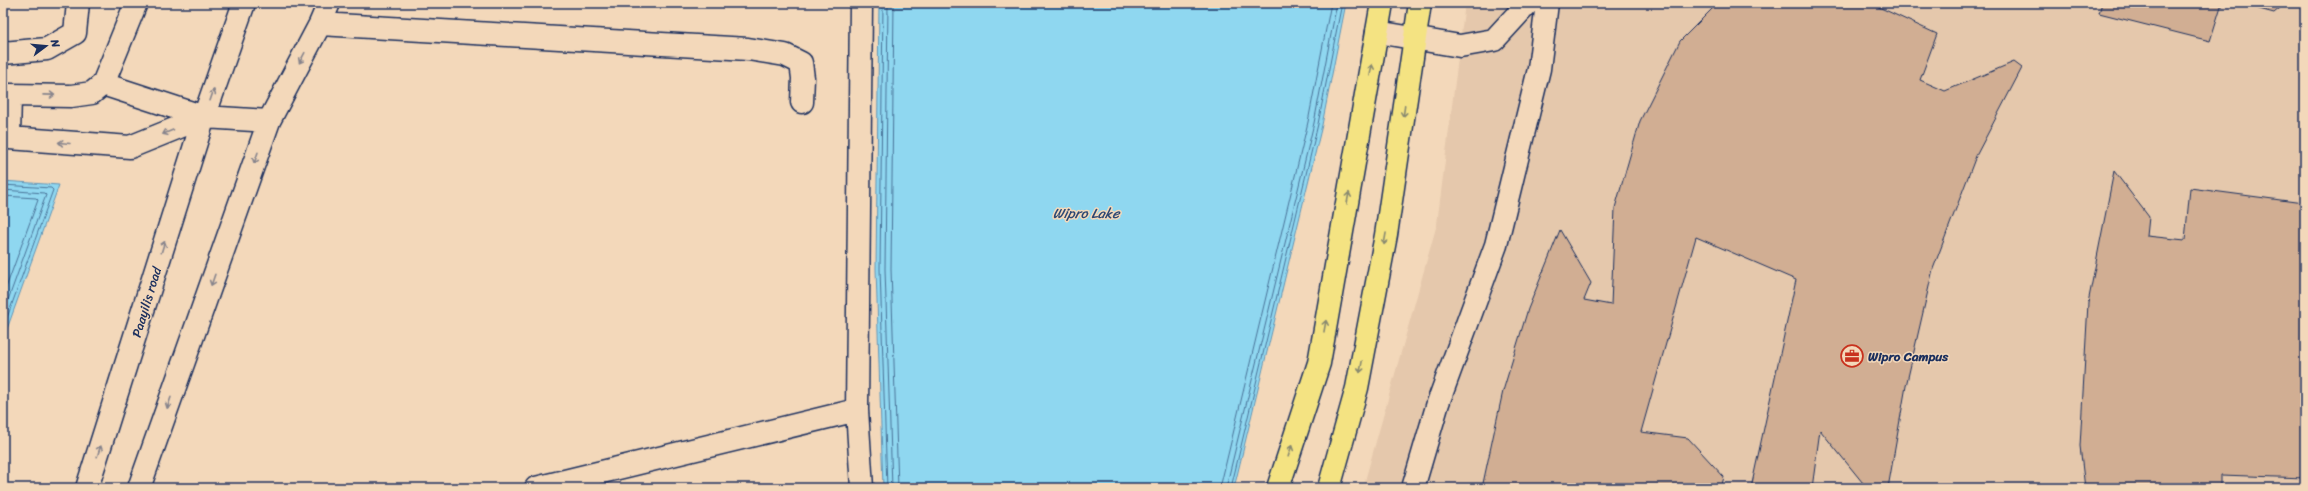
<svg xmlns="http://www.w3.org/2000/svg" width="2308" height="491" viewBox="0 0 2308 491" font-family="Sriracha,sans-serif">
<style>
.built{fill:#e5c8ac}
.water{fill:#8fd7f0;stroke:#6194b6}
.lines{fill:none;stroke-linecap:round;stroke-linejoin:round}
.shore{stroke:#497298;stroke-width:1}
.building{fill:#d1ae93;stroke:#1b2f5e}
.minor-casing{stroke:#1b2f5e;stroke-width:25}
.major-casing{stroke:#1b2f5e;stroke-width:25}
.minor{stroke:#f3d8ba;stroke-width:22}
.major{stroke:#f4e382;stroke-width:22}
.oneway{stroke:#87848c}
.oneway2{stroke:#888970}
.labels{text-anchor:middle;stroke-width:3;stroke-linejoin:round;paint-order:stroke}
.street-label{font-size:13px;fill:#1b2f5e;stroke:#f3d8ba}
.poi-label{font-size:13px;font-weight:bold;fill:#1b2f5e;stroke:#f3d8ba;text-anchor:start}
.water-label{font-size:14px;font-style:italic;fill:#2c4874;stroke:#f3d8ba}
</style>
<rect width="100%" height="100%" fill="#f3d8ba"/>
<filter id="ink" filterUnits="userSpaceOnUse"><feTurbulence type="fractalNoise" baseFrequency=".025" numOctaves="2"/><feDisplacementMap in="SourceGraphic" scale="8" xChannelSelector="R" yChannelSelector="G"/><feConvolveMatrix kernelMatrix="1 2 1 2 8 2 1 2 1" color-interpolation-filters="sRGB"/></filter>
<g filter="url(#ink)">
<!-- built -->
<path class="built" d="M1465,3H2305V488H1363L1437,224Z"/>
<!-- water -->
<path class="water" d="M879,3H1346L1322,125L1234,488H883L876,269Z
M3,181L59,185L3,340Z"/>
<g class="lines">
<!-- shore -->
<path class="shore" d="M883,3L880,269L887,488
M888,3L885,269L892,488
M894,3L891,269L898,488
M3,185L51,188L53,190L3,329
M3,190L44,193L46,195L3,314
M3,196L36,198L38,200L3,296
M1220,488L1308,122L1331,3
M1226,488L1314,123L1337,3
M1231,488L1318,124L1342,3"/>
</g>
<!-- building -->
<path class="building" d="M1718,3H1870L1937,34L1920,80L1945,91L2014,62L2022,68L1976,156L1933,269L1906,386L1888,488H1867L1820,430L1812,488H1751L1796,280L1696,237L1641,432L1688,438L1724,477L1721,488H1482L1503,391L1528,309L1560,230L1591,283L1584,300L1611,305L1615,208L1640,121L1680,41Z
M2102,3H2222L2210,41L2099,13Z
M2237,3H2286L2274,13Z
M2114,171L2149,217L2147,236L2185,240L2190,188L2303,203L2305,195V478L2221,475V488H2085L2080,446L2088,303Z"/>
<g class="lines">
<!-- minor casing -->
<g class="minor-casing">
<path id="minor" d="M136,3L103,84L92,93L71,96L10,95L9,138L130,147L204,117
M244,3L204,117L269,121L320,24L329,3
M861,3L857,410L862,488
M320,24L748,49L785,55L801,63L803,78L802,102
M1377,32L1460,46L1494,40L1528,3
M3,53L47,49L75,33L78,3
M103,84L204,117
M87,488L204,117
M139,488L269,121
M536,488L857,410
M1413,488L1438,403L1496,245L1539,69L1547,3"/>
</g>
<!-- major casing -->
<g class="major-casing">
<path id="major" d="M1278,488L1319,363L1382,3
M1329,488L1357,388L1386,235L1420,3"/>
</g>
<!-- minor -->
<use href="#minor" class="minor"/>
<!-- major -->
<use href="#major" class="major"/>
</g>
<!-- one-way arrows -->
<defs><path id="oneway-shaft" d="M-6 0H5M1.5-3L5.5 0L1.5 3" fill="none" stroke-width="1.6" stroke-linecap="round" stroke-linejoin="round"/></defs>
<g class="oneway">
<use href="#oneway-shaft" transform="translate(302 58) rotate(118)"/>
<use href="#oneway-shaft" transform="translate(49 95) rotate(1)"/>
<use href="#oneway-shaft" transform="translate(212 95) rotate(-71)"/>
<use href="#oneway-shaft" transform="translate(168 132) rotate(157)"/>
<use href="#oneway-shaft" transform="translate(64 143) rotate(-175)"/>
<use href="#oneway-shaft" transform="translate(256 158) rotate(109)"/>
<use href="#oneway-shaft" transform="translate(163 247) rotate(-73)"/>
<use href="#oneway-shaft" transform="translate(213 280) rotate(109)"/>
<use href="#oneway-shaft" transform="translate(169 403) rotate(109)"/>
<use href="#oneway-shaft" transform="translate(99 451) rotate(-72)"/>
</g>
<g class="oneway2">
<use href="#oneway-shaft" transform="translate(1371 70) rotate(-80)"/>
<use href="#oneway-shaft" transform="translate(1404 111) rotate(98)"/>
<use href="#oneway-shaft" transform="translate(1348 198) rotate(-80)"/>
<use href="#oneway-shaft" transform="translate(1385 239) rotate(100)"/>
<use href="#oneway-shaft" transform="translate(1325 326) rotate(-80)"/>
<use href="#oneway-shaft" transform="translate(1361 367) rotate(101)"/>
<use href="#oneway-shaft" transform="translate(1290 451) rotate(-72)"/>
</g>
</g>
<!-- icons -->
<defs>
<g id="office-ring" transform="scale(1.15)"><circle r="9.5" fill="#f3d8ba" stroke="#c8321e" stroke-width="1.5"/><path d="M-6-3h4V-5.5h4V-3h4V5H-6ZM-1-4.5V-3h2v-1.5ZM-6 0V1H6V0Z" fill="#c8321e"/></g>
</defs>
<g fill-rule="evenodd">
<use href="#office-ring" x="1852" y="356"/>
</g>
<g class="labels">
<!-- street labels -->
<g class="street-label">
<text transform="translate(146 302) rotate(-73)" y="5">Paayilis road</text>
</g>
<!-- poi labels -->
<g class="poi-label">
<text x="1868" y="361">Wipro Campus</text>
</g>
<!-- water labels -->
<g class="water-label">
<text x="1086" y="218">Wipro Lake</text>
</g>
</g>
<!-- margin -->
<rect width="2308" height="491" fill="none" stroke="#f3d8ba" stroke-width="16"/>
<rect x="8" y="8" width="2292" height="475" fill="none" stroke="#1b2f5e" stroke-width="1.5" filter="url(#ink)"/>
<!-- north arrow -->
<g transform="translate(46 46) rotate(74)" stroke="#f3d8ba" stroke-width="3" paint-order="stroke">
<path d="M0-3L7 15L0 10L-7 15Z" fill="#1b2f5e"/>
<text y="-6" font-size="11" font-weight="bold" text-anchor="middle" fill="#1b2f5e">N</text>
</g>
</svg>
